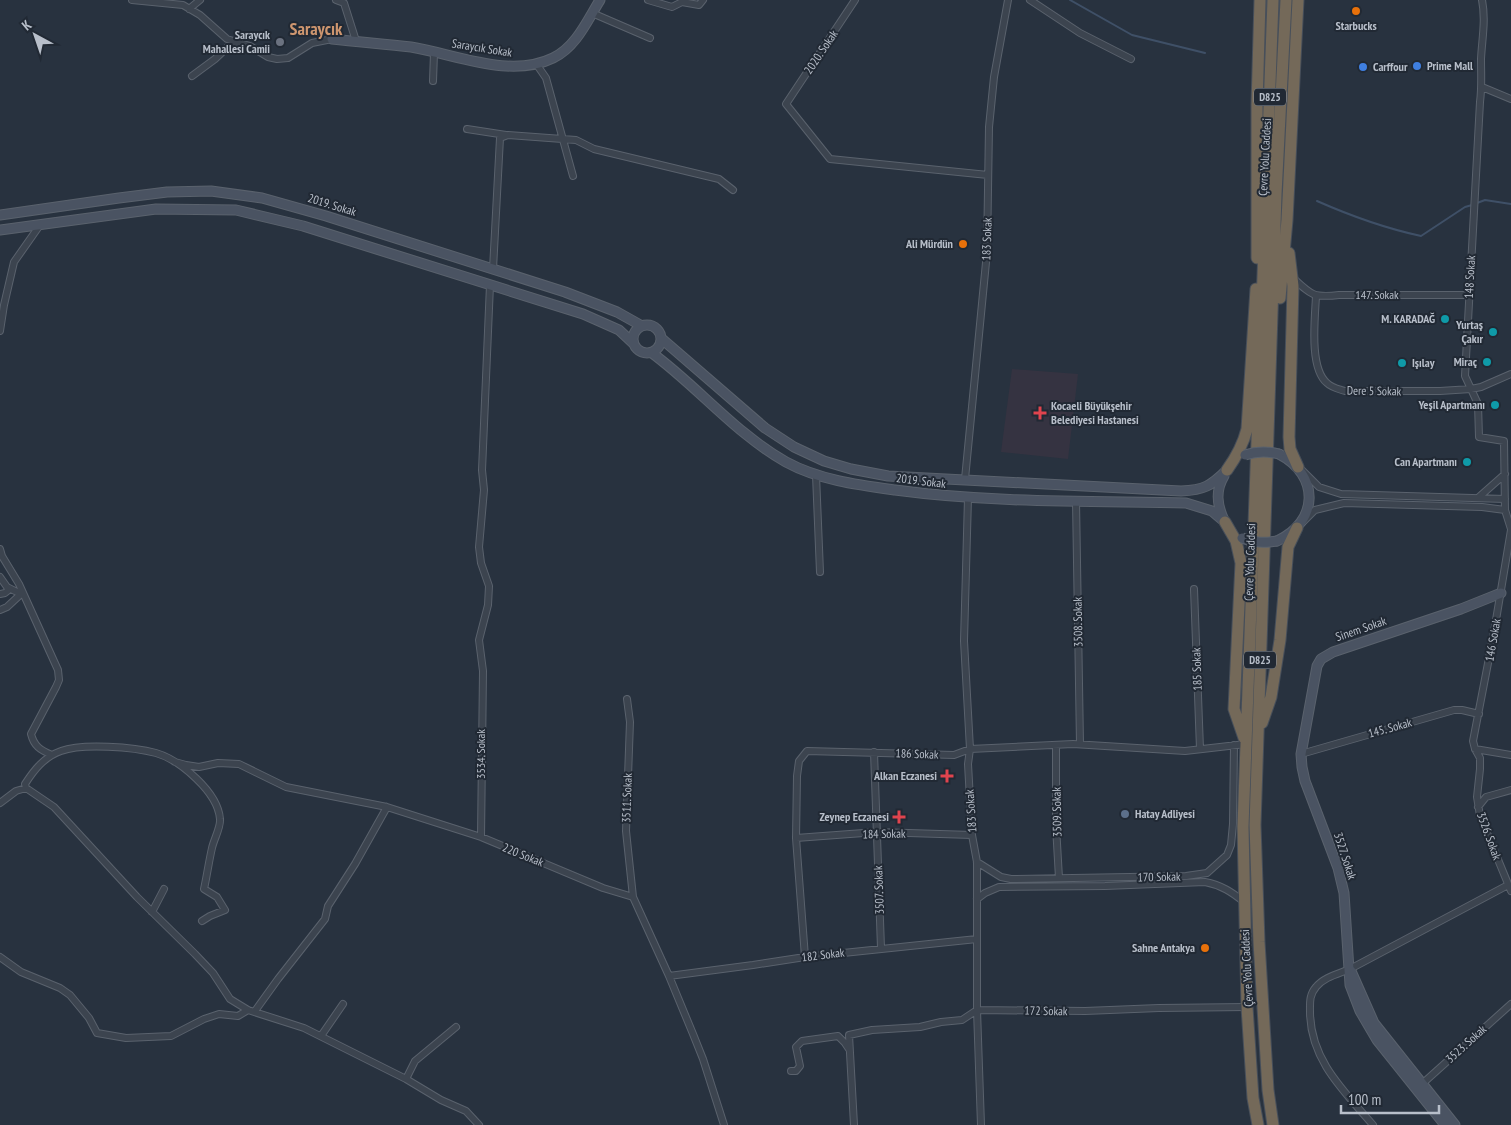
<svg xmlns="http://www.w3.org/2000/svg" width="1511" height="1125" viewBox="0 0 1511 1125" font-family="'PT Sans Narrow',sans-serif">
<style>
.medical{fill:#353341}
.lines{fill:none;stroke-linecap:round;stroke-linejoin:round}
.stream{stroke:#3f5067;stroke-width:2}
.street-casing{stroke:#5a626d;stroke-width:8}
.secondary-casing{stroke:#5a626d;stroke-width:11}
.highway-casing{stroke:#474f5a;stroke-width:13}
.street{stroke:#3c444f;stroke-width:6}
.secondary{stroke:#4a5362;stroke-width:9}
.highway{stroke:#746959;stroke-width:11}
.secondary-bridge-casing{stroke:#5a626d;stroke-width:11;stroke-linecap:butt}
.secondary-bridge{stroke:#4a5362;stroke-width:9}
.food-dot{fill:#e8710a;stroke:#212934;stroke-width:2}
.worship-dot{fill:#6b7280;stroke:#212934;stroke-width:2}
.shop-dot{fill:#3f7fe0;stroke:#212934;stroke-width:2}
.culture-dot{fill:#0f9aa8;stroke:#212934;stroke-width:2}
.health-dot{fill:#e0444e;stroke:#212934;stroke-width:2}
.service-dot{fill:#5c6f8a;stroke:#212934;stroke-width:2}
.labels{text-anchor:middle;stroke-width:4;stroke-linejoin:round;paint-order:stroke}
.shield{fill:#212934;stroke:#8b929d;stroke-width:1}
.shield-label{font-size:11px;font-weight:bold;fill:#b8bfca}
.poi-label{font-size:12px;font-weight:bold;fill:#b8bfca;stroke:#212934;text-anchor:end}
.street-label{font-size:12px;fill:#b8bfca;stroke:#212934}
.district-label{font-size:18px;font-weight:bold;fill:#ce966f;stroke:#212934}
</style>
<rect width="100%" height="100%" fill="#28323f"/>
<!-- medical -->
<path class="medical" d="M1012,369L1078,374L1068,459L1001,452Z"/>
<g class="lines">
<!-- stream -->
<path class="stream" d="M1070,0L1132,35L1205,53
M1317,201C1351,216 1384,228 1421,236L1465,207L1472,205
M1477,203L1485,200L1511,204"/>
<!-- street casing -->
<g class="street-casing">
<path id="street" d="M132,0L183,5L200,15L227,39L250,46L268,57L277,59L288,58L312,43L332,39
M336,0L344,3L356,41
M648,0L672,7L682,2L699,5L703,0
M855,0L786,104L830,159L988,175
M1030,0L1080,33L1131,59
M1482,0C1486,20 1482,39 1481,59C1481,73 1482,87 1480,102L1465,376L1478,404L1479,437L1504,441L1505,510L1511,529
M189,9L200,0
M592,13L650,38
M537,65L546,78L573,176
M192,76L215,59L234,41
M433,81L434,53
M1482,87L1511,99
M467,129L506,135
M493,269L500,138L508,135L576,140L594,149L719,179L733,190
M1292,277C1311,295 1313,298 1339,295H1469
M1316,296C1315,318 1309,368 1327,383C1332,388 1339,389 1345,391H1440L1471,389L1481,387L1511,374
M0,331L4,305L14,262L40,225
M1302,470L1319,487L1341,494L1505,499
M816,475L820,572
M965,479L987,252L989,127L994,77L1008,0
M1479,497L1505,474
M968,498L964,641L970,749L968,764L972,835L977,862V1010L981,1125
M1076,501L1080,744
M1303,522L1315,510L1344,503L1482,507L1505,510
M1511,530L1494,632L1473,741L1475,749L1480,758V769L1477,797L1480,816L1511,891
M0,549L2,556L19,584L58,670L59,680L56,687L31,734C34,746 40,750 52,755
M0,577L7,587L23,595
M1194,589L1200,749
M0,594L5,593L10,589
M0,610L7,607L21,594
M627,699L630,722L626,831L633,897L669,976L693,1034L703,1059L724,1125
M1056,746V826L1059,878
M1475,749L1511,755
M874,752L881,948
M1301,754L1454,710H1462L1479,714
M175,762L186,765L199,767L218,763L239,764L286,787L387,807L481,837L603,888L633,897
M26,788L25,784C34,770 44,757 61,751C82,743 134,747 156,753C180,760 218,792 220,819C221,827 214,839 212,848C209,861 207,875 204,889L217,897L225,910L210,916L202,921
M0,803L16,791L26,788L54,807L137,897L195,954L213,973L230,999L248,1010L304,1028L406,1079L441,1100L466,1111L479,1125
M1478,807L1486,797L1511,790
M481,837L483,671L479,640L488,605L489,586L481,563L479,547L484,490L482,470L490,285
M796,838L877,832L972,835
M977,862L1001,877L1011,879L1186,876L1207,873L1227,855L1231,845L1233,824L1234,745
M977,899L985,893L999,887L1105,886L1205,882C1221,885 1232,892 1244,902
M152,912L164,889
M0,957L21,972L60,988L70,995L89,1018L97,1033L126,1038L171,1036L204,1019L219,1014L238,1016L248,1010
M805,957L796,838L797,776L799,761L807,751L954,755L970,749L1073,744L1185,751L1246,744
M669,976L753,965L805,957L977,939
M255,1011L278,979L325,919L328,906L355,864L387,807
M321,1036L343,1004
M791,1071H796L800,1066L796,1047L802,1041L838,1036L845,1043L849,1049
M406,1079L415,1061L456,1027
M1422,1084L1511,1004
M854,1125L849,1035L872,1030L920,1027L941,1022L962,1020L977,1010L1085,1011L1159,1008L1247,1007
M1373,1125C1344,1091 1311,1061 1310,1013C1310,1003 1309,995 1316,987C1324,977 1338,974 1350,969L1508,885"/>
</g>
<!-- secondary casing -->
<g class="secondary-casing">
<path id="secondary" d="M332,39C358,42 385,44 411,47C455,54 510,79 553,58C576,47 587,21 600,0
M0,215L119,198L167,192L211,191L262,198L326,216L565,292L617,312L642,326
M0,230L156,209L236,210L303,226L583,314L619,330L634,344
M633 339a14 14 0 1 1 28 0a14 14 0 1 1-28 0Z
M662,339L765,428L794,447L824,461L851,469L888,476L1181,491C1204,490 1211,486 1227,470
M652,353C698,387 735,433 786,462C819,480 858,485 895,490C992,503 1089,501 1186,503L1212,511L1225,522
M1224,476C1215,491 1217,505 1224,520
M1277,541C1319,522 1320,475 1279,454
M1351,971L1374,1023L1455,1125
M1445,1125L1377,1040L1360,1011L1350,985L1344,893L1338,868L1305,781L1302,767L1301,754L1317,666L1321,659L1333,652L1461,609L1501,593"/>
</g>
<!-- highway casing -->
<g class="highway-casing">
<path id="highway" d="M1289,253L1293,286L1289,437L1290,449L1298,467
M1257,258V105L1260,0
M1280,298L1287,220L1298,0
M1227,470C1237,456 1243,445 1247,429L1256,289
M1225,522L1236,541L1241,563L1234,709L1244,738
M1262,723L1271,697L1280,640L1288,547L1297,528
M1258,1125L1253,1098L1247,1007L1243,827L1273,0
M1273,1125L1268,1090L1259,942L1255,825L1276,194L1286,0"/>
</g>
<!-- street -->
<use href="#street" class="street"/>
<!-- secondary -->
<use href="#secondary" class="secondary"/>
<!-- highway -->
<use href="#highway" class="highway"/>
<!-- secondary-bridge casing -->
<g class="secondary-bridge-casing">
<path id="secondary-bridge" d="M1245,455C1257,451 1267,451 1279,454
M1242,538C1255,543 1264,543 1277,541"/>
</g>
<!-- secondary-bridge -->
<use href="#secondary-bridge" class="secondary-bridge"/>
</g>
<!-- markers -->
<g class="food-dot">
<circle cx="1356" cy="11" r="5"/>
<circle cx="963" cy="244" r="5"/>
<circle cx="1205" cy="948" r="5"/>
</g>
<circle class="worship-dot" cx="280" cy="42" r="5"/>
<g class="shop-dot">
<circle cx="1417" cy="66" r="5"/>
<circle cx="1363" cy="67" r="5"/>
</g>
<g class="culture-dot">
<circle cx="1445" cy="319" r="5"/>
<circle cx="1493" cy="332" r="5"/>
<circle cx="1487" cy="362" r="5"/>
<circle cx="1402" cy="363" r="5"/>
<circle cx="1495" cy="405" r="5"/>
<circle cx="1467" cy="462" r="5"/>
</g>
<g class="health-dot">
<path d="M1037.5 405.5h5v5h5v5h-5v5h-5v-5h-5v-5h5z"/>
<path d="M944.5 768.5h5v5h5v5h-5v5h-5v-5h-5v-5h5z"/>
<path d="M896.5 809.5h5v5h5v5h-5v5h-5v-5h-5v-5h5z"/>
</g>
<circle class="service-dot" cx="1125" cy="814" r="5"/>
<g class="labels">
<!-- shield labels -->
<g class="shield">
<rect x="1254" y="88.5" width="32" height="17" rx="4"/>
<rect x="1244" y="651.5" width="32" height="17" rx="4"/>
</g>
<g class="shield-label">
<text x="1270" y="101">D825</text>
<text x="1260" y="664">D825</text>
</g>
<!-- poi labels -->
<g class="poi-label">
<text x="1356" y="30" text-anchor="middle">Starbucks</text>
<text x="270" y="39">Saraycık<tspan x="270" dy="14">Mahallesi Camii</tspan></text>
<text x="1427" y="70" text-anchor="start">Prime Mall</text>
<text x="1373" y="71" text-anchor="start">Carffour</text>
<text x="953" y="248">Ali Mürdün</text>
<text x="1435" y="323">M. KARADAĞ</text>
<text x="1483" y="329">Yurtaş<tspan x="1483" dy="14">Çakır</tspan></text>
<text x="1477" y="366">Miraç</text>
<text x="1412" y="367" text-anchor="start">Işılay</text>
<text x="1485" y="409">Yeşil Apartmanı</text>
<text x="1051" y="410" text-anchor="start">Kocaeli Büyükşehir<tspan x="1051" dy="14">Belediyesi Hastanesi</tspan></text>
<text x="1457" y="466">Can Apartmanı</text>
<text x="937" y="780">Alkan Eczanesi</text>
<text x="1135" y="818" text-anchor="start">Hatay Adliyesi</text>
<text x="889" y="821">Zeynep Eczanesi</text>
<text x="1195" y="952">Sahne Antakya</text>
</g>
<!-- street labels -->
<g class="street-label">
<text transform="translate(482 48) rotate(9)" y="4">Saraycık Sokak</text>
<text transform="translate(821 52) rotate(-56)" y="4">2020. Sokak</text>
<text transform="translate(1265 157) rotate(-87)" y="4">Çevre Yolu Caddesi</text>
<text transform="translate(332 205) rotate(17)" y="4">2019. Sokak</text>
<text transform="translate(987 239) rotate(-88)" y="4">183 Sokak</text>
<text transform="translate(1470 277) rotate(-87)" y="4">148 Sokak</text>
<text x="1377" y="299">147. Sokak</text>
<text transform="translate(1374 391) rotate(1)" y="4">Dere 5 Sokak</text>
<text transform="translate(921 481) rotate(7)" y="4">2019. Sokak</text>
<text transform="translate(1250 562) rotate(-88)" y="4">Çevre Yolu Caddesi</text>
<text transform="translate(1078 622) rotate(-91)" y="4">3508. Sokak</text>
<text transform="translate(1361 629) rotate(-19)" y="4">Sinem Sokak</text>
<text transform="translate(1493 640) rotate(-80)" y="4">146 Sokak</text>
<text transform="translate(1197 669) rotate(-92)" y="4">185 Sokak</text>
<text transform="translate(1390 728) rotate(-15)" y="4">145. Sokak</text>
<text transform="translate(481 754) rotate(-90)" y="4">3534. Sokak</text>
<text transform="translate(917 754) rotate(2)" y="4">186 Sokak</text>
<text transform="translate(627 798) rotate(-88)" y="4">3511. Sokak</text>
<text transform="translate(971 811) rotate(-94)" y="4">183 Sokak</text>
<text transform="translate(1057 812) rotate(-91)" y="4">3509. Sokak</text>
<text transform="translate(884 834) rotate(-1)" y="4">184 Sokak</text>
<text transform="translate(1489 836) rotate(70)" y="4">3526. Sokak</text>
<text transform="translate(523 855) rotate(22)" y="4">220 Sokak</text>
<text transform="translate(1345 856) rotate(72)" y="4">3527. Sokak</text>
<text transform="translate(1159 877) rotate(-1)" y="4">170 Sokak</text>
<text transform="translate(879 890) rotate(-92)" y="4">3507. Sokak</text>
<text transform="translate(823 955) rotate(-7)" y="4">182 Sokak</text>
<text transform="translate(1247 968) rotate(-93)" y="4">Çevre Yolu Caddesi</text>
<text transform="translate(1046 1011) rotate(1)" y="4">172 Sokak</text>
<text transform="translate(1466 1044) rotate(-42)" y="4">3523. Sokak</text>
</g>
<!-- district labels -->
<g class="district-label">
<text x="316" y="35">Saraycık</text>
</g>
</g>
<!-- north arrow -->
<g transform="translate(35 35) rotate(320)" stroke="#212934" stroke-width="4" paint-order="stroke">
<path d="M0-4L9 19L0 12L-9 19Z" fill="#b8bfca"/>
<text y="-8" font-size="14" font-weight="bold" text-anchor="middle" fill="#b8bfca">K</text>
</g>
<!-- scale -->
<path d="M1341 1105v8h98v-8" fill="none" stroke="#b8bfca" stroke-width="2.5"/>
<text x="1348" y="1105" font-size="15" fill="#b8bfca" stroke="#212934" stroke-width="4" paint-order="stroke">100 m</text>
</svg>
